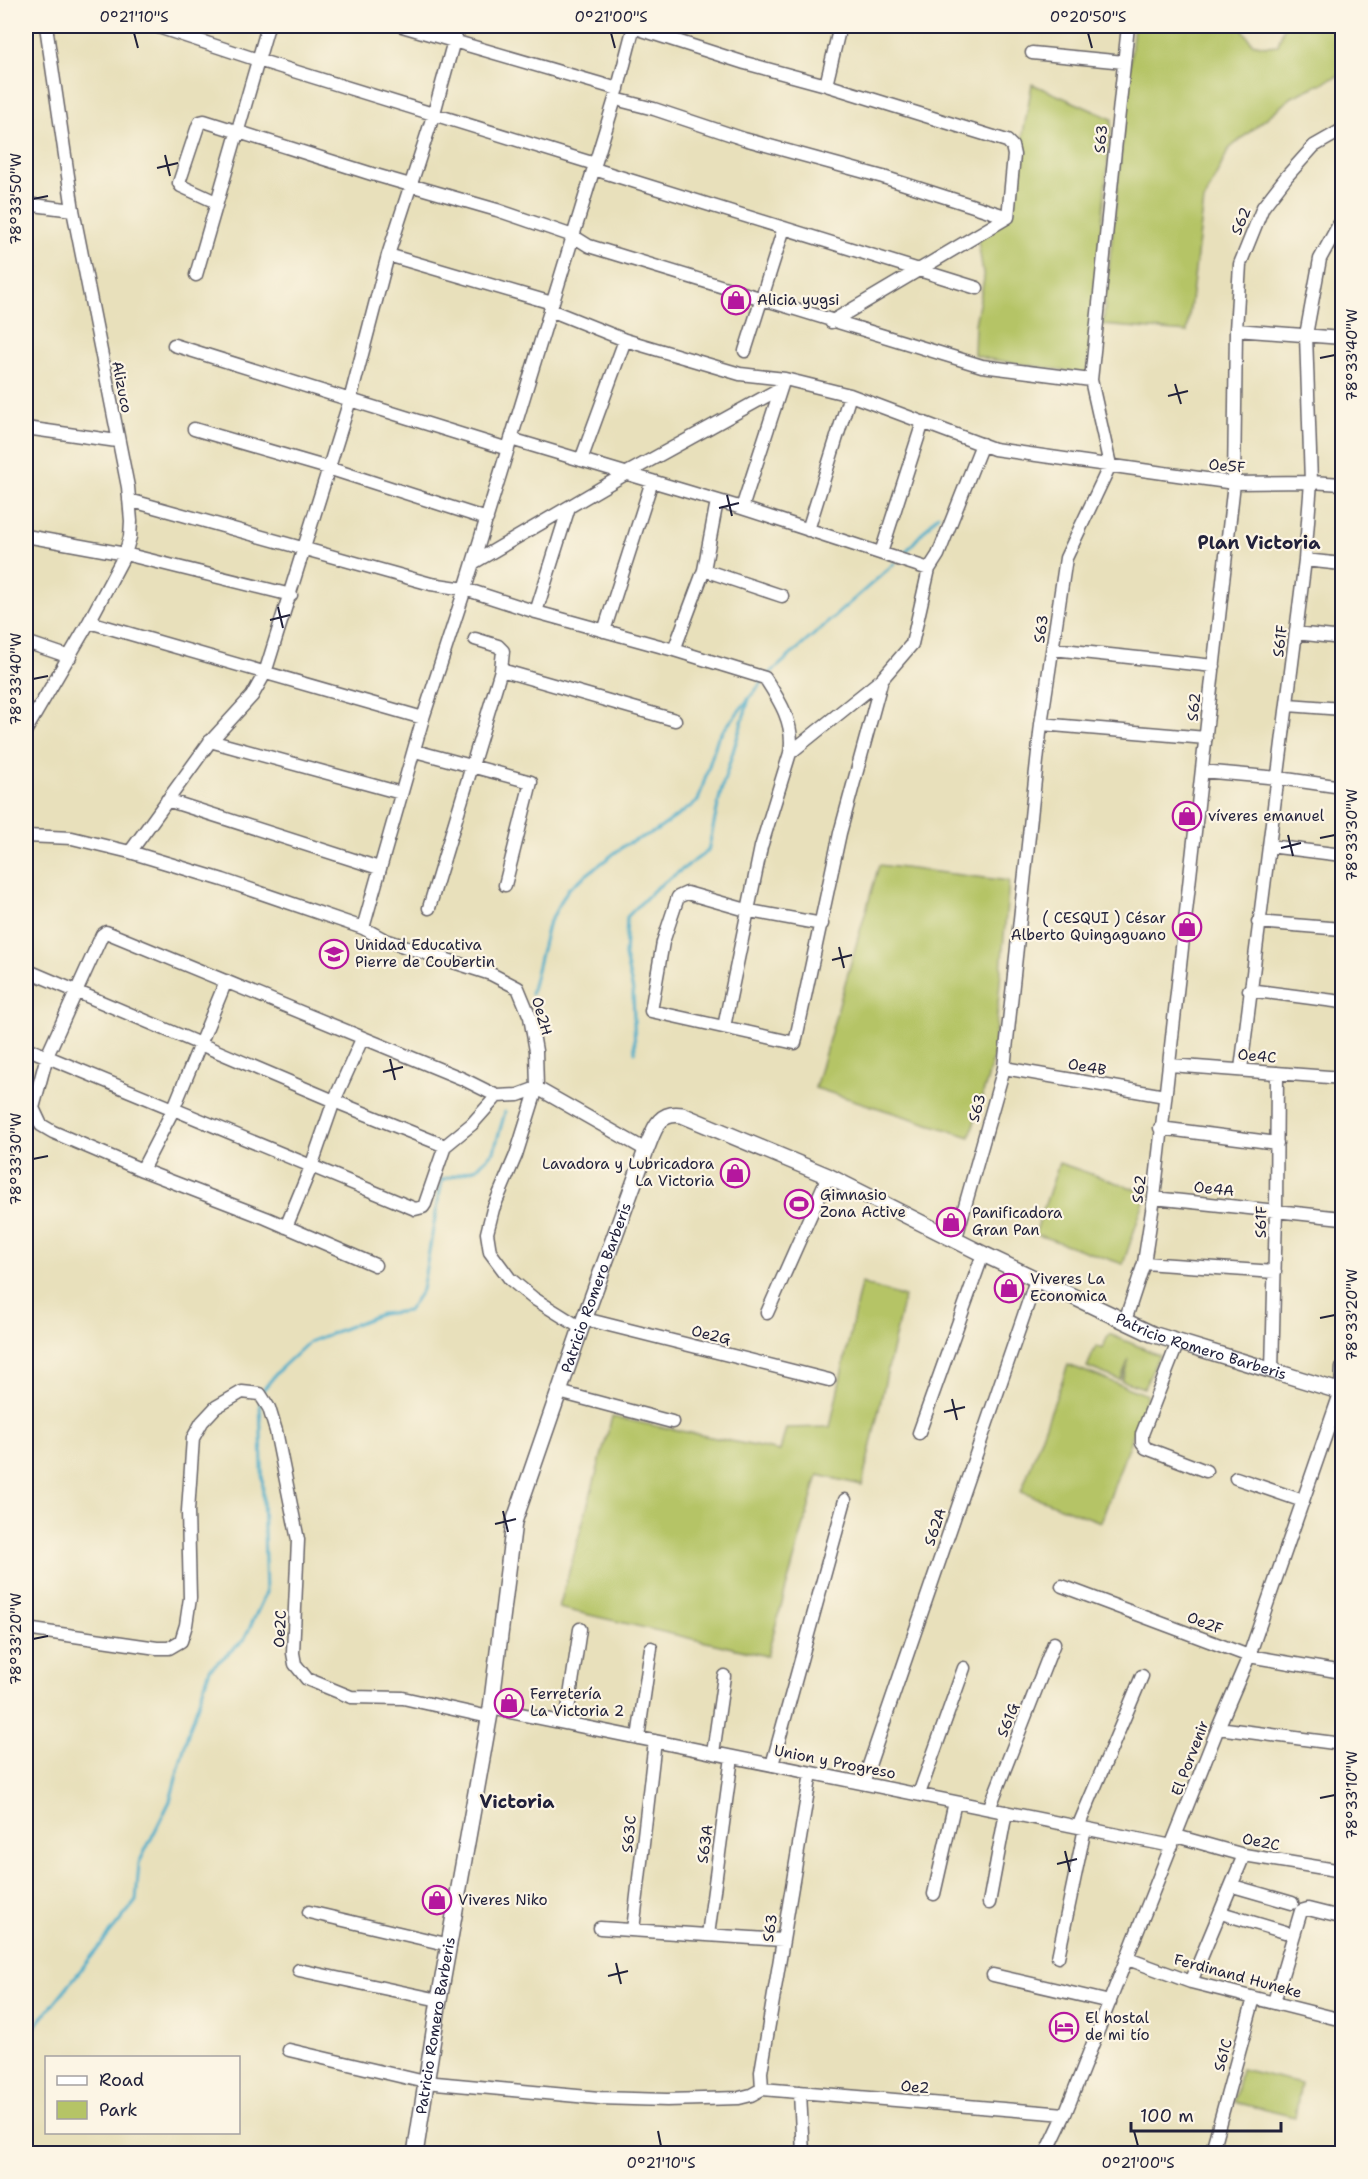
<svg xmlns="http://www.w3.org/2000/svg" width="1368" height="2179" viewBox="0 0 1368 2179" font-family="'Shantell Sans',sans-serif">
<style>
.green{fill:#b5c466;stroke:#6c7350;stroke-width:1.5}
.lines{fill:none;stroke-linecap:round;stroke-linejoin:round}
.stream{stroke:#4aacc9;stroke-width:3}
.minor-casing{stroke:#676468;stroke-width:15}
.tertiary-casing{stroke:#676468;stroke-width:18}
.minor{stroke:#fff;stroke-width:12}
.tertiary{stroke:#fff;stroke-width:15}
.ticks{fill:none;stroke:#22223b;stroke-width:2}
.labels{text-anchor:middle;stroke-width:4.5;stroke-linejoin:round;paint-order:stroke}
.street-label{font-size:15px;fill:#22223b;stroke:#fcf5e5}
.poi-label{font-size:15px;fill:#22223b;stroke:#fcf5e5;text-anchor:start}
.quarter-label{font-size:18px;font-weight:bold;fill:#22223b;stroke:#fcf5e5}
.neatline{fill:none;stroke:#22223b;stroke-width:2}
.ticks-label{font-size:15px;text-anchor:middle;fill:#22223b}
</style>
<rect width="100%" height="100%" fill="#fcf5e5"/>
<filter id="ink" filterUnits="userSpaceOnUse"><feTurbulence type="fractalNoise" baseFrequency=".0167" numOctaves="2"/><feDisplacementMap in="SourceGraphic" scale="12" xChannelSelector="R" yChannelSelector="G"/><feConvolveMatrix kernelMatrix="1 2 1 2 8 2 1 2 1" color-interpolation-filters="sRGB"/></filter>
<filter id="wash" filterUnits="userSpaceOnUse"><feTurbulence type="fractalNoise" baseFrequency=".008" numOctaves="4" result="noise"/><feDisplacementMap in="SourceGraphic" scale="24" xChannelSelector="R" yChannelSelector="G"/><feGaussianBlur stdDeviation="1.35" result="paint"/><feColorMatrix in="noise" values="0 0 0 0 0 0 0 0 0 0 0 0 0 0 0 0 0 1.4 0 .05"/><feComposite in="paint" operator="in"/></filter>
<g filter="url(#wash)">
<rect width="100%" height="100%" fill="#e8e0bb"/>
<!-- green -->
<path class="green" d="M1134,26H1241L1252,43L1266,46L1278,45L1284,26H1342V74L1292,97L1229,149L1204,201L1187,332L1103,325Z
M1032,84L1112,119L1087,374L988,359L974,355L975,324L984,279L977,235L1008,217Z
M879,865L1009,881L993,1060L970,1137L815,1088Z
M1059,1163L1147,1193L1123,1264L1035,1234Z
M861,1283L904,1297L862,1485L818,1475L767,1656L559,1608L612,1417L780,1451L786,1428L830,1427Z
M1109,1334L1159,1355L1144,1388L1122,1381L1129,1359L1120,1380L1087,1367L1096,1346L1102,1349Z
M1068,1365L1147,1395L1101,1522L1021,1492Z
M1241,2069L1301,2083L1295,2117L1234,2102Z"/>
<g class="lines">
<!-- stream -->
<path class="stream" d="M902,556L938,515
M767,676L895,563
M531,994L548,925L568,889L625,845L656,831L698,801L718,737L763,681
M635,1052L633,991L625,956L627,917L655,889L708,851L721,791L749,699
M263,1390L280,1369L309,1342L381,1314L408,1311L422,1290L442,1180L477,1168L494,1151L505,1112
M26,2038L136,1901L139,1863L170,1801L188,1733L210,1669L244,1640L266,1593L260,1402"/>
</g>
</g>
<g filter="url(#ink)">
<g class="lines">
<!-- minor casing -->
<g class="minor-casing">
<path id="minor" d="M155,26L258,60L595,164
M402,26L618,89
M633,27L745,63L826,85L1007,141L1012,146L1014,155L1008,217
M1032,53L1124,62
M826,85L840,26
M623,101L654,109L744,139L883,177L1008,217
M594,169L977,288
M216,202L181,186L179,183L198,126L200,122L204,121L372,174L497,210L573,236L589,246L982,366L1091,380
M26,204L73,210
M388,255L552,303
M196,275L268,26
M550,310L625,340L740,374L785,379L850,395L994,449L1234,483L1311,482L1342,484
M831,322L1008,217
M1236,330L1342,338
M174,345L508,449
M745,351L784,228
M26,428L117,441
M194,429L328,468L487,519
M511,439L742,508L929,569
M581,460L625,340
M129,500L431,584L465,589L536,612L674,650L765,678C780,701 795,724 790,753
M742,508L782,385
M808,530L850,395
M26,536L125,554L291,595
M881,553L923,422
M1305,560L1342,564
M473,563L627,473L781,388
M704,570L782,596
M536,612L569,507
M89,622L423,718
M604,631L652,481
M1296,633L1342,638
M26,642L70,657
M1053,649L1214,666
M674,650L704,570L717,501
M501,670L675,720
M1288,705L1342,709
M1041,724L1206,738
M26,730L89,622L125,554L130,537L131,521L128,487L73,210L46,26
M210,741L401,793
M415,751L531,782L505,885
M1202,771L1279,778L1342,787
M167,800L379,868
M26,836L72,838L130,852L223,880L363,928L385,940L491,974L518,988L530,1017L536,1051L537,1088L516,1155L493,1209L487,1233L490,1252L510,1279L533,1298L581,1328
M1269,846L1342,855
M130,852L209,743L252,696L265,673L350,400L388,255L434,113L458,26
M429,908L501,670L503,651L498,646L475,639
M1258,922L1342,929
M822,924L750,911L687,893L678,897L663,942L651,1011L795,1043L840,833L882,679
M363,928L423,718L465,589L615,99L634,26
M26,970L334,1101L445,1146L472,1124L497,1096L518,1095L537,1088L646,1150
M226,981L173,1110L142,1170L53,1132L41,1125L33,1108L47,1056L102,935L106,932L463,1079L497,1096
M1249,990L1342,1002
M724,1027L761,847L790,753L882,679L912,644L929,569L938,555L982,444
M26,1048L415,1209L423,1207L425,1204L445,1146
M1170,1065L1342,1078
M1004,1068L1165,1096
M1241,1069L1305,560L1311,482L1306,335L1320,259L1338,226L1342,221
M1160,1128L1277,1143
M142,1170L266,1218L375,1265
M1154,1198L1342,1218
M286,1227L311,1167L334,1101L362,1039
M955,1241L1004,1068L1041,724L1066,558L1110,465L1091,380L1128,26
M1144,1263L1275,1272
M767,1313L828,1176
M585,1319L829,1380
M1125,1321L1144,1263L1154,1198L1234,483L1236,330L1240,264L1263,207L1287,176L1314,146L1342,130
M1178,1342L1142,1434V1443L1146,1448L1206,1471
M1272,1371L1276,1211L1277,1073
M559,1392L672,1422
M919,1433L983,1254
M1236,1478L1303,1501
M1062,1586L1249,1656L1342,1672
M26,1629L157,1648H169L181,1641L186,1625L190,1598L188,1511L193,1438L202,1422L216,1407L242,1392L260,1394L269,1408L276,1431L298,1540L293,1653L295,1664L307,1679L351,1697L403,1698L489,1717
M491,1708L1172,1846
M566,1723L580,1629
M1218,1728L1342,1744
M638,1738L651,1648
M713,1753L724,1676
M772,1765L845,1500
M863,1783L1036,1280
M919,1794L964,1668
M989,1809L1054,1643
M1078,1827L1142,1676
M1176,1836L1244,1855L1342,1871
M1233,1886L1292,1903
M934,1894L955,1802
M989,1903L1006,1812
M309,1912L450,1945
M1221,1913L1285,1932
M600,1928L783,1940
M633,1930L655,1741
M708,1935L732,1757
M1058,1957L1085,1828
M1128,1959L1191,1982L1342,2020
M299,1970L439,2000
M993,1975L1110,2002
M1191,1982L1244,1855
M1274,2002L1301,1911L1308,1909L1336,1916
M289,2050L425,2082L599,2098L667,2100L739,2098L751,2095L762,2089
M762,2089L761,2072L811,1773
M762,2089L1065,2114
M800,2092L803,2154
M1046,2154L1065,2114L1218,1728L1249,1656L1341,1391L1342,1368
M1211,2154L1254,1998"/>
</g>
<!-- tertiary casing -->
<g class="tertiary-casing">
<g id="tertiary">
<path id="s1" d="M415,2154L439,2000L491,1708L514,1522L581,1328L646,1150C654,1131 657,1111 682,1115L828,1176L983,1254L1152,1334L1342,1392"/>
</g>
</g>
<!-- minor -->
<use href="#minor" class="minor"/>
<!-- tertiary -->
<use href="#tertiary" class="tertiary"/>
</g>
</g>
<!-- ticks -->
<path class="ticks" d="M134,33L138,48M611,33L615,48M1088,33L1092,48M165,155L170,176M157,168L178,163M33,199L48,196M1320,358L1335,355M1175,384L1181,404M1168,396L1188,391M727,495L732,516M719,508L739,503M278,607L283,628M270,620L290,615M33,679L48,676M1288,835L1293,856M1320,838L1335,835M1281,848L1301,843M839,947L844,968M832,960L852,955M390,1059L395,1080M383,1072L403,1067M33,1159L48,1156M1320,1318L1335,1315M952,1399L957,1420M944,1412L965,1407M503,1511L508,1532M495,1524L516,1519M33,1639L48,1636M1320,1798L1335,1795M1065,1851L1070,1872M1057,1864L1077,1859M616,1963L621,1984M608,1976L628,1971M658,2131L661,2146M1134,2131L1138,2146"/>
<!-- icons -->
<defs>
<g id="shop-ring" transform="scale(1.5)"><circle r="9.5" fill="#fcf5e5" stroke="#b5179e" stroke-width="1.5"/><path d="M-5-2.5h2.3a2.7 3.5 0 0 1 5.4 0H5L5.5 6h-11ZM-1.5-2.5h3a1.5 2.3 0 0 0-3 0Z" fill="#b5179e"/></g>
<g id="school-ring" transform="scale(1.5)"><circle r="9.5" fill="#fcf5e5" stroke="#b5179e" stroke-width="1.5"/><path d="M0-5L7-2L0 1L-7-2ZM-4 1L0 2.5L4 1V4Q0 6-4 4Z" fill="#b5179e"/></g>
<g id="stadium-ring" transform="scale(1.5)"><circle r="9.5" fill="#fcf5e5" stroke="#b5179e" stroke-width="1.5"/><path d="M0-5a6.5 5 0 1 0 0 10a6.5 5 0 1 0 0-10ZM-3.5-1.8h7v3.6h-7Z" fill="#b5179e"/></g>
<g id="hotel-ring" transform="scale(1.5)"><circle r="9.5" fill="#fcf5e5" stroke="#b5179e" stroke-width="1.5"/><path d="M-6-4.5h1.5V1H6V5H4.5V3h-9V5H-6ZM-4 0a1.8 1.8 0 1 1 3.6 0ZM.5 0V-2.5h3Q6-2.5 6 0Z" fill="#b5179e"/></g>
</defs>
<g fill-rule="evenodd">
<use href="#shop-ring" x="736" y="300"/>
<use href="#shop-ring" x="1187" y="816"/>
<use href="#shop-ring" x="1187" y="927"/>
<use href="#school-ring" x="334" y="954"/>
<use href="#shop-ring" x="735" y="1173"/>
<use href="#stadium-ring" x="799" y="1204"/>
<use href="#shop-ring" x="951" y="1222"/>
<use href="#shop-ring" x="1009" y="1288"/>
<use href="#shop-ring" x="509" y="1703"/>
<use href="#shop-ring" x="437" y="1900"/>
<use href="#hotel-ring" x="1064" y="2027"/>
</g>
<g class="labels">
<!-- street labels -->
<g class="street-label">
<text transform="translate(1101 139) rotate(-84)" y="5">S63</text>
<text transform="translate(1241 221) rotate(-67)" y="5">S62</text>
<text transform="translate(122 387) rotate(79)" y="5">Alizuco</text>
<text transform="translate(1227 466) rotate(5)" y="5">Oe5F</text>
<text transform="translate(1041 629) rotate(-82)" y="5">S63</text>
<text transform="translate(1280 641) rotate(-83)" y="5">S61F</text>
<text transform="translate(1194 707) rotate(-84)" y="5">S62</text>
<text transform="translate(542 1016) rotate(74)" y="5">Oe2H</text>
<text transform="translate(1257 1056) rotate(5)" y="5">Oe4C</text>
<text transform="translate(1087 1067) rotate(10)" y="5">Oe4B</text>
<text transform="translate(977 1108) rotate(-74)" y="5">S63</text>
<text transform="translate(1139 1189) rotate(-83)" y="5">S62</text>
<text transform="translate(1214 1189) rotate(6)" y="5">Oe4A</text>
<text transform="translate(1261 1222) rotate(-89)" y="5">S61F</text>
<text dy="5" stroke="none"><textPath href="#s1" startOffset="888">Patricio Romero Barberis</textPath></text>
<text transform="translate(711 1335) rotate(14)" y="5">Oe2G</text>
<text dy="5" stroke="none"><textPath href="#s1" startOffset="1660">Patricio Romero Barberis</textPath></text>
<text transform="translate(935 1527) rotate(-71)" y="5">S62A</text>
<text transform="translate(1205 1623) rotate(21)" y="5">Oe2F</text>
<text transform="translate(280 1629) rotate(-87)" y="5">Oe2C</text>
<text transform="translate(1008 1720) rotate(-68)" y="5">S61G</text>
<text transform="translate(1190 1758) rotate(-69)" y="5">El Porvenir</text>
<text transform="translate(835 1762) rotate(11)" y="5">Union y Progreso</text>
<text transform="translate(629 1834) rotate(-84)" y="5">S63C</text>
<text transform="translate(1261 1842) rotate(11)" y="5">Oe2C</text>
<text transform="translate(705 1844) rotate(-82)" y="5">S63A</text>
<text transform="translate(770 1928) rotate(-81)" y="5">S63</text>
<text transform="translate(1238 1976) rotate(15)" y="5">Ferdinand Huneke</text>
<text dy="5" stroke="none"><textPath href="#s1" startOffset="130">Patricio Romero Barberis</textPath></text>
<text transform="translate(1223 2055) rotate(-75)" y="5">S61C</text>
<text transform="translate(915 2087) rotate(5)" y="5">Oe2</text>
</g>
<!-- poi labels -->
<g class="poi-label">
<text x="757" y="305">Alicia yugsi</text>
<text x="1208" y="821">víveres emanuel</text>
<text x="1166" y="923" text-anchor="end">( CESQUI ) César<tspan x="1166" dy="17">Alberto Quingaguano</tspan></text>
<text x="355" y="950">Unidad Educativa<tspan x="355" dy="17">Pierre de Coubertin</tspan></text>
<text x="714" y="1169" text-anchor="end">Lavadora y Lubricadora<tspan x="714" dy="17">La Victoria</tspan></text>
<text x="820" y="1200">Gimnasio<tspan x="820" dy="17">Zona Active</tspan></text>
<text x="972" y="1218">Panificadora<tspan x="972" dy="17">Gran Pan</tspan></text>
<text x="1030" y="1284">Viveres La<tspan x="1030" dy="17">Economica</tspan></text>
<text x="530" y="1699">Ferretería<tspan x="530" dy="17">La Victoria 2</tspan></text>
<text x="458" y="1905">Viveres Niko</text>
<text x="1085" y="2023">El hostal<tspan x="1085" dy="17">de mi tío</tspan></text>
</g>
<!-- quarter labels -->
<g class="quarter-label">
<text x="1259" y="549">Plan Victoria</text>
<text x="517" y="1808">Victoria</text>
</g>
</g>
<!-- margin -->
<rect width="1368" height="2179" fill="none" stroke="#fcf5e5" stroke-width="66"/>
<!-- legend -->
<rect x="45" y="2056" width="195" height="78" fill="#fcf5e5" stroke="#a5a1a1" stroke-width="1.5"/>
<rect x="57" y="2076" width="30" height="9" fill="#ffffff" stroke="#a5a1a1" stroke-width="1.5"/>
<text x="99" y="2086" font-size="18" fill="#22223b">Road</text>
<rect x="57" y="2101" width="30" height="18" fill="#b5c466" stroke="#a5a1a1" stroke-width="1.5"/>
<text x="99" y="2116" font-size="18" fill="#22223b">Park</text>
<!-- scale -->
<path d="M1131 2122v9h150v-9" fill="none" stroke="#22223b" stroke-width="3"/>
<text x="1140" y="2122" font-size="18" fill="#22223b" stroke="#fcf5e5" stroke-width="4.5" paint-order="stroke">100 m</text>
<rect x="33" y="33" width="1302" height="2113" class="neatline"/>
<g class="ticks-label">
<text x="134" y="22">0°21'10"S</text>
<text x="611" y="22">0°21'00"S</text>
<text x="1088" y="22">0°20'50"S</text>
<text transform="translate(16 199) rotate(-90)" y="5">78°33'50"W</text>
<text transform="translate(1352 355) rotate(-90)" y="5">78°33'40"W</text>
<text transform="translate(16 679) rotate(-90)" y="5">78°33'40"W</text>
<text transform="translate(1352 835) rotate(-90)" y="5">78°33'30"W</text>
<text transform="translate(16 1159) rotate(-90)" y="5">78°33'30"W</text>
<text transform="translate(1352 1315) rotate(-90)" y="5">78°33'20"W</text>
<text transform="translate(16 1639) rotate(-90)" y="5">78°33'20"W</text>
<text transform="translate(1352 1795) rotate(-90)" y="5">78°33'10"W</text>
<text x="661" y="2168">0°21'10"S</text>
<text x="1138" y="2168">0°21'00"S</text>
</g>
</svg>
